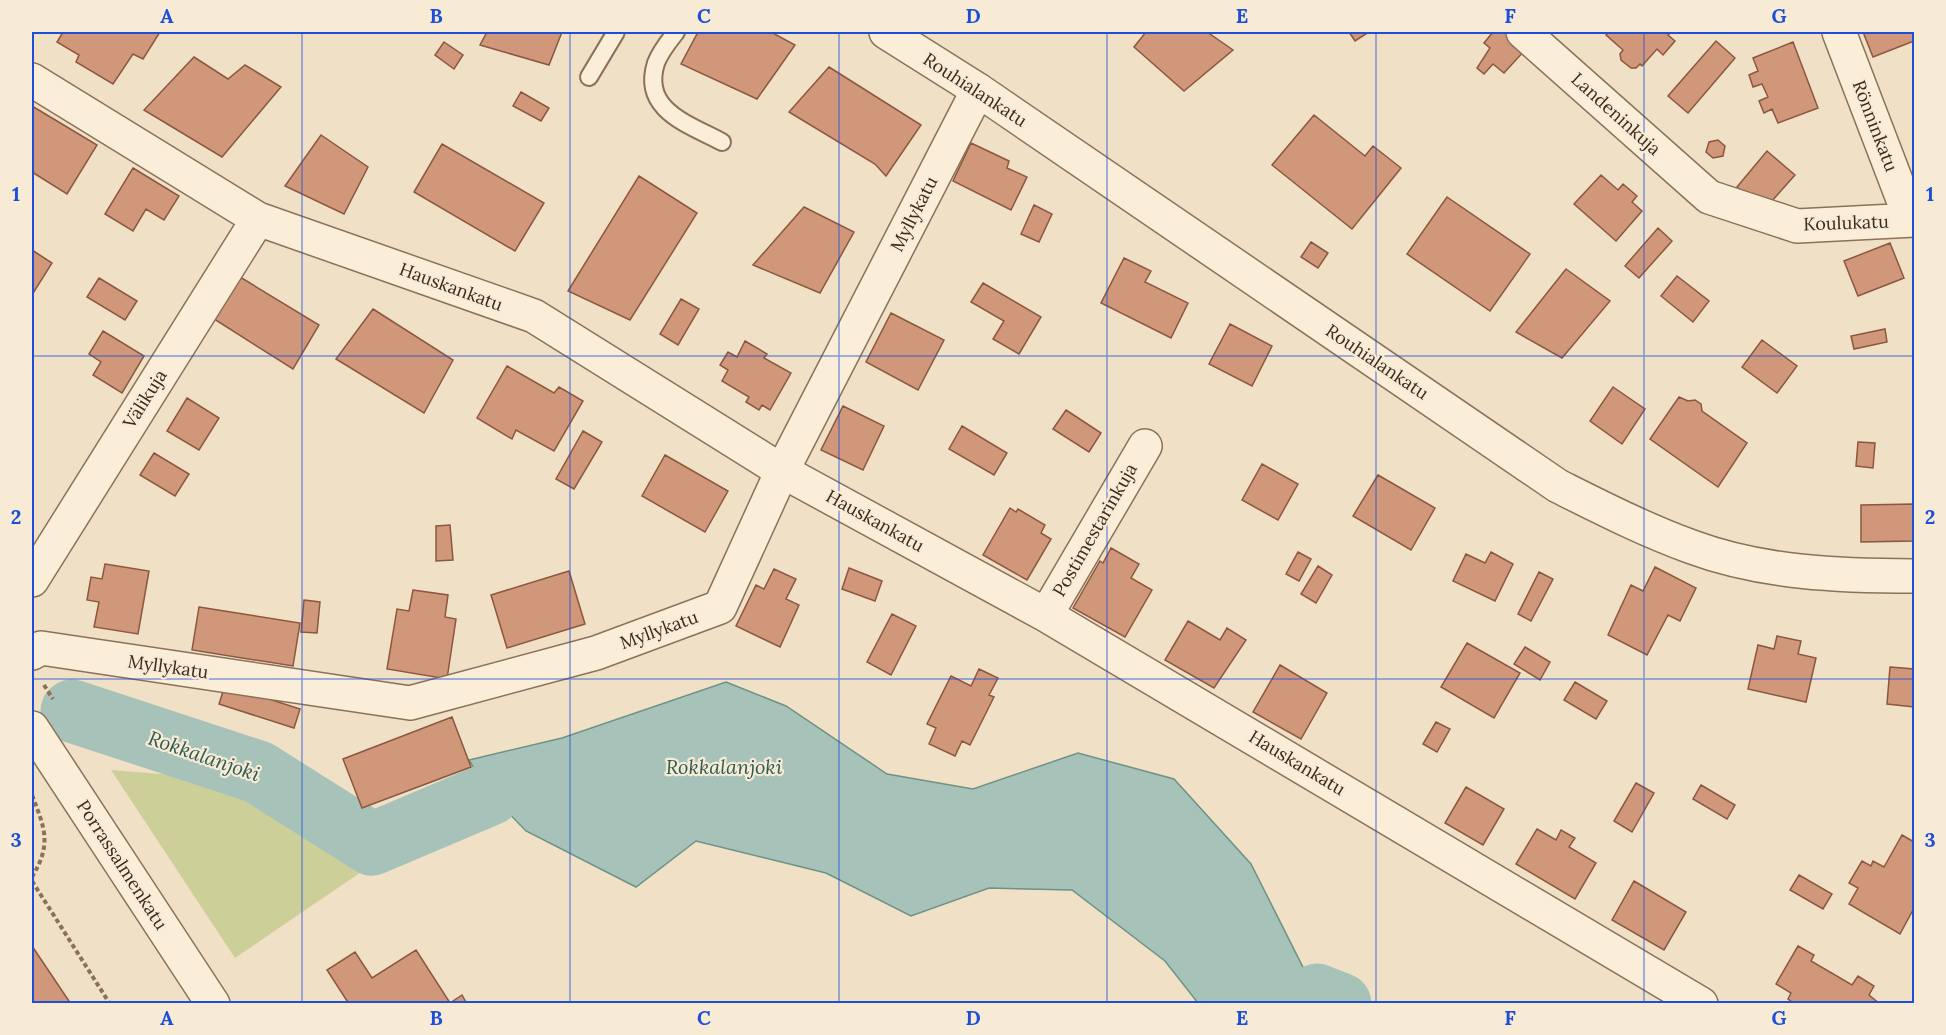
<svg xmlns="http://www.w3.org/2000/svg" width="1946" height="1035" viewBox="0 0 1946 1035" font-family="Lora,serif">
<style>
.green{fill:#cdcf98}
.water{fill:#a7c3b9;stroke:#6d9286;stroke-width:1.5}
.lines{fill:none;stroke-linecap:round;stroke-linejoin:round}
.river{stroke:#a7c3b9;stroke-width:63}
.building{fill:#d0977a;stroke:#8c573f;stroke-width:1.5}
.service-casing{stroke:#8c715a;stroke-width:20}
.minor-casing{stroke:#8c715a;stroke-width:36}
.tertiary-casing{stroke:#8c715a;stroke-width:36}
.path{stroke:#8c715a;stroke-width:4;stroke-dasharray:4.5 3;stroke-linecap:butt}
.service{stroke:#faeed9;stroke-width:16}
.minor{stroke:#faeed9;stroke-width:33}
.tertiary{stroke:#faeed9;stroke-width:33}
.grid{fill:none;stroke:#1d4ed8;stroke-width:1.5;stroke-opacity:0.55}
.labels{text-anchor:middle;stroke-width:4.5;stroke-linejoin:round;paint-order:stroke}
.street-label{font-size:18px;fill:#3c2a1f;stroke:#f7ebd5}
.water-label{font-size:20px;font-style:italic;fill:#2d5c55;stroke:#f7ebd5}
.neatline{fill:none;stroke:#1d4ed8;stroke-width:2}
.grid-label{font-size:20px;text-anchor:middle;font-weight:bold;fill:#1d4ed8}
</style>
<rect width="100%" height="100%" fill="#f0e0c5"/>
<!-- green -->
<path class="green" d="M111,770L199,777L263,791L367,868L235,958Z"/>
<!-- water -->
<path class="water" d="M726,682L786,706L887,774L973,789L1078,753L1174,779L1251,864L1317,995L1312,1003H1198L1165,961L1072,890L989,888L911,916L826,873L696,841L636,887L526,831L490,794L469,760L562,738Z"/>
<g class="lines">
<!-- river -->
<path class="river" d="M72,711L258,772L372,844L490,794
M1317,995L1340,1004"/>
</g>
<!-- building -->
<path class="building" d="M63,32H160L143,59L133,54L113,84L76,62L79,55L57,42Z
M487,32H562L549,65L480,45Z
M698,32H771L795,45L757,99L681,64Z
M1146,32H1207L1233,50L1184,91L1134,47Z
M1349,32H1369L1355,41Z
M1493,32H1506L1526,49L1504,73L1493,64L1484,74L1477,68L1490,48L1484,43Z
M1610,32H1672L1668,35L1675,41L1663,55L1657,49L1642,66L1640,64L1636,68H1631L1621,60L1620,54L1623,50L1606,35Z
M1863,32H1914V41L1873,57Z
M1716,41L1735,58L1688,113L1668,96Z
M444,42L463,55L454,69L435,55Z
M1793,42L1818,108L1778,123L1772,109L1764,113L1759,101L1768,97L1762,84L1753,87L1749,75L1758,71L1753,58Z
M194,57L228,79L245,65L281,87L222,157L144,110Z
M829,67L921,125L886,176L875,164L789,112Z
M521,92L549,108L541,121L513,106Z
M32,106L97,145L67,194L32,172Z
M1314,115L1365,156L1373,146L1401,168L1352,229L1272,165Z
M321,135L368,167L344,214L285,186Z
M1718,140L1725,146L1723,156L1713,158L1706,152L1709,142Z
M971,143L1009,161L1007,168L1027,177L1011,210L953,181Z
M442,144L544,203L515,251L414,192Z
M1767,151L1795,175L1764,210L1737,187Z
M133,168L179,196L164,220L146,209L133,231L105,214Z
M1601,175L1618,190L1623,184L1637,196L1632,202L1642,211L1616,241L1574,204Z
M639,176L697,213L630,320L568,291Z
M1447,197L1530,254L1490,311L1407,254Z
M1034,205L1052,214L1039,242L1021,234Z
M804,207L854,232L820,293L753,265Z
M1658,228L1672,241L1639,278L1625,266Z
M1311,242L1328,253L1318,268L1301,257Z
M1890,243L1904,278L1858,296L1844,261Z
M32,250L52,263L32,295Z
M1124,258L1151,271L1145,282L1188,303L1171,338L1101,303Z
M1566,269L1610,301L1562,358L1516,332Z
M1677,276L1709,301L1693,322L1661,296Z
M240,277L319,325L293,369L211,317Z
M99,278L137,301L125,320L87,297Z
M983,283L1041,317L1019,354L993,339L1004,321L971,302Z
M681,299L699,309L678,345L660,334Z
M373,309L453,360L424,413L336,359Z
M891,313L944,340L918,390L866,362Z
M1230,324L1272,346L1252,386L1209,364Z
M1885,329L1887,342L1854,349L1851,336Z
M103,331L144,356L122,393L93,375L101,362L89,354Z
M1762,340L1797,366L1777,393L1742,367Z
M745,341L767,354L764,358L791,373L770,410L762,405L759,410L746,402L749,397L722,381L728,370L720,365L728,352L737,357Z
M507,366L554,393L559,387L583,401L554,451L516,430L512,439L477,418Z
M1613,387L1645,409L1622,444L1590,421Z
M1679,397L1688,401L1695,400L1701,404L1702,411L1747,443L1718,487L1650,439Z
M187,398L219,418L199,450L167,431Z
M843,406L884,426L863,470L821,450Z
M1066,410L1101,433L1089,452L1053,429Z
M962,426L1007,453L994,475L949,449Z
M583,431L602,442L574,489L556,479Z
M1858,442L1875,443L1873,468L1856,466Z
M154,453L189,474L175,496L140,475Z
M665,455L728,491L705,532L642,496Z
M1262,464L1298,484L1278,520L1242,500Z
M1378,475L1435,508L1411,550L1353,516Z
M1914,504V541L1861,542V505Z
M1010,508L1016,512L1018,509L1045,525L1041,533L1051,539L1027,580L983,555Z
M450,525L453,560L436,561V526Z
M1111,548L1139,564L1131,578L1152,590L1125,637L1073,608L1100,561L1103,563Z
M1298,552L1311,559L1299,581L1286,574Z
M1491,552L1513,564L1495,601L1453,581L1466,554L1485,563Z
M105,564L149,571L138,634L94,627L99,602L87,600L91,577L102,579Z
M1318,566L1332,575L1316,603L1301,594Z
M1655,567L1696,588L1680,621L1668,615L1647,655L1608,635L1631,585L1643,591Z
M849,568L882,581L875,601L842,589Z
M774,569L796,579L786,599L799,605L780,647L736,626L756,585L764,589Z
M569,571L585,624L507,648L491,595Z
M1539,572L1553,579L1531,621L1518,614Z
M413,590L448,595L445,617L456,619L447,679L387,669L397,609L409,611Z
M304,600L320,602L317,633L301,632Z
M199,607L300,623L293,666L192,650Z
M892,614L916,626L891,675L867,662Z
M1188,621L1220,640L1227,628L1246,640L1214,688L1165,660Z
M1777,636L1801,641L1798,654L1816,658L1806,702L1748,689L1758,645L1774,649Z
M1467,643L1520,673L1494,718L1441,687Z
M1525,647L1550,662L1540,680L1514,664Z
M1280,665L1327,693L1301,739L1253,712Z
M1890,667L1914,669V707L1887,704Z
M979,669L998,678L989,695L994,697L970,745L962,741L955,756L929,744L936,728L927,724L951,676L971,686Z
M1575,682L1607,701L1596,719L1564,700Z
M225,685L300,709L294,728L219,704Z
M452,717L471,767L362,808L343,759Z
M1436,722L1450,729L1437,752L1423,744Z
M1636,783L1654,793L1632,832L1614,821Z
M1701,785L1735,805L1727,819L1693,799Z
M1466,787L1504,809L1483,845L1445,823Z
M1537,829L1556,840L1561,830L1575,838L1569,847L1596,863L1575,899L1516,864Z
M1902,835L1914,842V908L1900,934L1849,904L1858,888L1849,883L1862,861L1871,866L1873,861L1884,867Z
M1799,875L1832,894L1823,909L1790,890Z
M1634,881L1686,912L1664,950L1612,920Z
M32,946L71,1004H32Z
M1798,946L1814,955L1811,961L1852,985L1858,976L1874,986L1869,995L1880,1004H1795L1788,999L1791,993L1776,984Z
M416,950L450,1003L462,995L467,1004H349L327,970L355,952L372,978Z"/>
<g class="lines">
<!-- service casing -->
<g class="service-casing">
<path id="service" d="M676,32C669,41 660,52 656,63C641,110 688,124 722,142
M589,77L616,32"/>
</g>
<!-- minor casing -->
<g class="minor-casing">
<path id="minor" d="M1523,32L1709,197L1797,226L1914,220
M1839,32L1911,220
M32,80L258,219L534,316L782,471L1046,615L1701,1004
M32,580L258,219
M1046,615L1145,446
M32,653L41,648L410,703L596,653L720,607L782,471L978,90"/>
</g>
<!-- tertiary casing -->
<g class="tertiary-casing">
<path id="tertiary" d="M886,32L978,90L1558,486C1602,508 1645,530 1692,547C1762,573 1840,576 1914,576
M32,728L213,1004"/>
</g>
<!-- path -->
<path class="path" d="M44,685L53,699
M32,795C45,829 52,844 32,877
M32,881L110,1004"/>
<!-- service -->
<use href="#service" class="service"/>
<!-- minor -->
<use href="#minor" class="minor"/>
<!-- tertiary -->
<use href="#tertiary" class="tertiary"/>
</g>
<!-- grid -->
<path class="grid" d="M302,32V1004M570,32V1004M839,32V1004M1107,32V1004M1376,32V1004M1644,32V1004M32,356H1914M32,679H1914"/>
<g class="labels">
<!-- street labels -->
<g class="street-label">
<text transform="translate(975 90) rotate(33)" y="6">Rouhialankatu</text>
<text transform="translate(1616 114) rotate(42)" y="6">Landeninkuja</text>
<text transform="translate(1875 126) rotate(69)" y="6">Rönninkatu</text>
<text transform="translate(914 214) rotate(-63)" y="6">Myllykatu</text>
<text transform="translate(1846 223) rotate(-2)" y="6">Koulukatu</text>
<text transform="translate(451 287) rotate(20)" y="6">Hauskankatu</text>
<text transform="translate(1377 362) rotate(34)" y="6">Rouhialankatu</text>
<text transform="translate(145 399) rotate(-58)" y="6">Välikuja</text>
<text transform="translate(875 521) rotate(29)" y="6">Hauskankatu</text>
<text transform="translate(1095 530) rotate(-60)" y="6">Postimestarinkuja</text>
<text transform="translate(659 630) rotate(-20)" y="6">Myllykatu</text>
<text transform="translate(168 667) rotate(8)" y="6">Myllykatu</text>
<text transform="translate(1297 763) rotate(31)" y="6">Hauskankatu</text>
<text transform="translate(122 865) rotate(57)" y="6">Porrassalmenkatu</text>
</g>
<!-- water labels -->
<g class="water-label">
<text transform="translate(204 756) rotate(19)" y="7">Rokkalanjoki</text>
<text x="724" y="774">Rokkalanjoki</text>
</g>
</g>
<!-- border -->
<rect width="1946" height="1035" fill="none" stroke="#f7ebd5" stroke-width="66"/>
<rect x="33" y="33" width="1880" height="969" class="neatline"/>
<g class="grid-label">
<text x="167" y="23">A</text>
<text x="436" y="23">B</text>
<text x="704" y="23">C</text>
<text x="973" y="23">D</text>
<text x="1242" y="23">E</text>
<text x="1510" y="23">F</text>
<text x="1779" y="23">G</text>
<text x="16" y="201">1</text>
<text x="1930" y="201">1</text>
<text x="16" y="524">2</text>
<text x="1930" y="524">2</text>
<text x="16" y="847">3</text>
<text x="1930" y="847">3</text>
<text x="167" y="1025">A</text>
<text x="436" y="1025">B</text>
<text x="704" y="1025">C</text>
<text x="973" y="1025">D</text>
<text x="1242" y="1025">E</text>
<text x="1510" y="1025">F</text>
<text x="1779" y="1025">G</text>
</g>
</svg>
